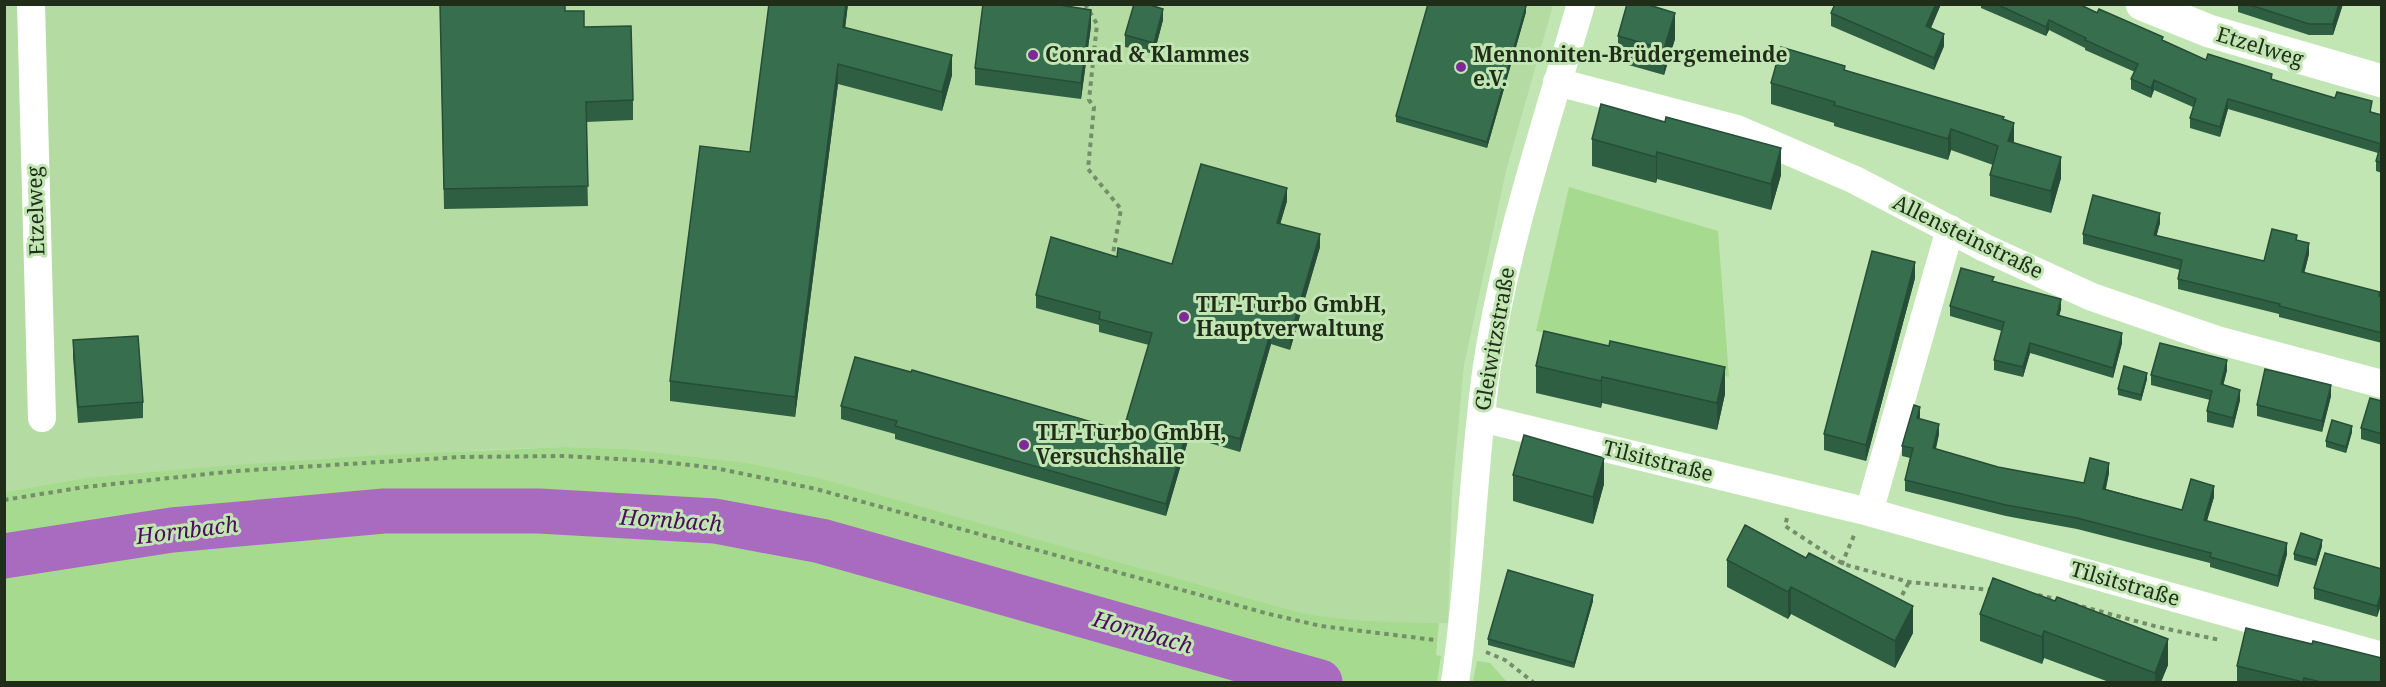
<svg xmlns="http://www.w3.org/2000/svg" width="2386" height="687" viewBox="0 0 2386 687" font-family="'Noto Serif',serif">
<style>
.built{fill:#b3dba2}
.green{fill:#a6da8e}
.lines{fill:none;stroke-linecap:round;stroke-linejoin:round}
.river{stroke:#a86bbf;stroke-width:45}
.path{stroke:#748e69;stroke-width:4;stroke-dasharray:4.5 4.5;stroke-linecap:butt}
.street{stroke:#fff;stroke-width:28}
.secondary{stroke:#fff;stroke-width:33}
.wall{fill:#2f5f43}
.shaded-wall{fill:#264d37}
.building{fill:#376e4e;stroke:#264d37;stroke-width:1.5}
.poi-dot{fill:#7d2999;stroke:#c2e6b3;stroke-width:2}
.labels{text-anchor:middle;stroke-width:6;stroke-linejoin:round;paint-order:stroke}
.street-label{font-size:21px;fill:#1f2d19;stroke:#c2e6b3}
.poi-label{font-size:21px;font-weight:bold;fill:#1f2d19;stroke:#c2e6b3;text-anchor:start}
.water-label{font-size:22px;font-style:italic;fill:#4a0e5c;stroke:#c2e6b3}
</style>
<rect width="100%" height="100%" fill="#c2e6b3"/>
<!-- built -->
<path class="built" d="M5,5H1553L1506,171L1464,365L1452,493L1448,623H1392L1332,618L1301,613L819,478L748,463L627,449L564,447L482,450L85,478L5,492Z"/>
<!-- green -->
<path class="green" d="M1569,187L1718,231L1729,377L1536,331Z
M564,447L627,449L748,463L819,478L1301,613C1347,621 1393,623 1439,623L1436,655L1441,656L1437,682H5V492L85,478L234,465L383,455Z
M1477,661L1490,663L1507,682H1473Z"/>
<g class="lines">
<!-- river -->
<path class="river" d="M4,556L172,530L384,511H539L715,521L821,541L1320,682"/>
<!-- path -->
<path class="path" d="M1085,4L1097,24L1089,100L1094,107L1088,169L1121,209L1112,259
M4,500L85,487L236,471L461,457L565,456L655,461L715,468L816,489L1269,614L1321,626L1435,640
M1787,518L1785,526L1843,564L1909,582L1992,590
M1838,573L1855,533
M2038,595L2060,600
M1898,603L1909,582
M2073,604L2158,627L2220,640
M1486,652L1505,660L1533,682"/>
<!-- street -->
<path class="street" d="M31,4L42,418
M1557,82L1737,129L1855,180L1985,248L2092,297L2217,340L2382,384
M1481,418L1869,512L2382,656
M1869,512L1950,229
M1455,682C1471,577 1472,471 1487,366C1506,242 1546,124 1581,4"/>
<!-- secondary -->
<path class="secondary" d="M2142,4L2209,31L2382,81"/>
</g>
<!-- wall -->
<path class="wall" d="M440,4L565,11L584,27L633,100V120L586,122L588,206L444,209Z
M769,4H848L845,27L952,75L942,111L838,84L795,417L670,401V381L750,152Z
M1835,4H1941L1931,28L1944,46L1934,70L1831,26V13Z
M1981,4H2079L2206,60L2272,79L2382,115V173L2376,171V161L2378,153L2228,109L2220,137L2190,128V118L2193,107L2154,90L2151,98L2131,89V79L2135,72L2085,50V48L2049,30L2046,36L1981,8Z
M2238,4H2343L2333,35H2309L2238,12Z
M1526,12L1487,148L1396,122V116Z
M1163,20L1154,54L1125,47V35Z
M1091,26L1081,99L975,85V68Z
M1618,36L1675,39L1664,75L1618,62Z
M1845,70L2004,119L2014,143L2061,178L2051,213L1990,196V175L1993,165L1951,150L1948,160L1834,126V123L1771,104V83Z
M1592,139L1781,175L1771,210L1657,179L1656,183L1592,166Z
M1287,201L1280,224L1320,247L1290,350L1271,344L1240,452L1189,437L1166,516L895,439V434L841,419V406L1123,431L1149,345L1099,332V325L1036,308V295L1117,257L1172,264Z
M2160,223L2156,236L2264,261L2297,240L2309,254L2304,273L2382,296V343L2279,317V314L2178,289V279L2180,270L2083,244V234Z
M1915,278L1866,461L1824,450V434Z
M1994,281L2061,309L2059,315L2122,343L2113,378L2030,353L2023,377L1994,370V360L2002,331L1950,316V306Z
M73,340L143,402V418L78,423L73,357Z
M1536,366L1725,394L1717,430L1602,403L1601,408L1536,393Z
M2227,370L2223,385L2240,400L2233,428L2207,422V411L2210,400L2151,385V375Z
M2147,379L2141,401L2118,395V389Z
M2331,396L2322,432L2257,416V405Z
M2382,401V445L2361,439V428Z
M1920,417L1919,418L1939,434L1936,449L1998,467L2084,483L2109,473L2106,489L2182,510L2214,497L2207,521L2287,554L2278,587L2210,567V563L2077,529L2006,516L1905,491V480L1910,458L1902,456V446Z
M2352,432L2346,453L2326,447V441Z
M1513,475L1604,484L1593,524L1513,501Z
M2322,546L2316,566L2294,560V554Z
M1806,558L1913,633L1895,668L1791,614L1788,619L1727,587V560Z
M2382,569V602L2377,617L2314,599V588Z
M1593,601L1574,668L1488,645V639Z
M1980,614L2168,665L2161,682H2109L2044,658L2042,664L1980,641Z
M2312,644L2382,682H2237V666Z"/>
<!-- shaded-wall -->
<path class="shaded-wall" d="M846,4H848L843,46V27Z
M1936,4H1941L1926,39V26Z
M2339,4H2343L2333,35V24Z
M1526,6V12L1487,148V142Z
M1163,9V20L1154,54V43Z
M1091,10V26L1081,99V83Z
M1675,13V39L1664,75V49Z
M2049,20V30L2046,36V27Z
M1944,34V46L1934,70V58Z
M952,55V75L942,111V92Z
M838,64V84L795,417V397Z
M2154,80V90L2151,98V88Z
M2228,99V109L2220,137V127Z
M2014,123V144L2008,141Z
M1951,129V150L1948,160V139Z
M1781,148V175L1771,210V184Z
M1657,152V179L1656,183V157Z
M2061,157V178L2051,213V191Z
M1287,188V201L1277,235V223Z
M2160,213V223L2154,246V235Z
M1320,234V247L1290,350V337Z
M2309,243V254L2302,282V272Z
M1915,262V278L1866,461V445Z
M2061,299V309L2057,325V315Z
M1271,331V344L1240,452V439Z
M2122,333V343L2113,378V368Z
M2030,343V353L2023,377V367Z
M2227,360V370L2221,395V384Z
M1725,367V394L1717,430V403Z
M2147,373V379L2141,401V395Z
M1602,377V403L1601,408V381Z
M2331,385V396L2322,432V421Z
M2240,390V400L2233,428V418Z
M1920,407V417L1917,428V418Z
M1189,424V437L1166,516V504Z
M1939,424V434L1933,459V448Z
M2352,426V432L2346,453V447Z
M1604,458V484L1593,524V497Z
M2109,463V473L2103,499V489Z
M2214,486V497L2204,530V520Z
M2322,540V546L2316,566V560Z
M2287,543V554L2278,587V576Z
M1791,587V614L1788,619V592Z
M2382,591V602L2377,617V606Z
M1593,595V601L1574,668V663Z
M1913,606V633L1895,668V641Z
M2044,631V658L2042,664V637Z
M2168,639V665L2161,682H2155V673Z"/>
<!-- building -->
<path class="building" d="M440,4H565V11H584V27L631,26L633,100L586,102L588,186L444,189Z
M769,4H846L843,27L952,55L942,92L838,64L795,397L670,381L700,146L750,152Z
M983,4H1053L1091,10L1081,83L975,68Z
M1134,4H1147L1163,9L1154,43L1125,35Z
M1428,4H1519L1526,6L1487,142L1396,116Z
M1627,4H1646L1675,13L1664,49L1618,36Z
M1835,4H1936L1926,26L1944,34L1934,58L1831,13Z
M1996,4H2079L2097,13L2099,9L2163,37L2162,40L2206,60L2208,54L2272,74L2271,79L2335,98L2337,92L2372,101L2370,112L2382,115V163L2376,161L2381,144L2228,99L2220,127L2190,118L2196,99L2154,80L2151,88L2131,79L2138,64L2085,40L2086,38L2049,20L2046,27Z
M2247,4H2339L2333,24H2309Z
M1781,47L1845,66L1844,70L2004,117L2003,119L2014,123L2008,141L2061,157L2051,191L1990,175L1998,146L1951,129L1948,139L1834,105L1835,102L1771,83Z
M1601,104L1665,122L1666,117L1781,148L1771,184L1657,152L1656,157L1592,139Z
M1201,164L1287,188L1277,223L1320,234L1290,337L1271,331L1240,439L1189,424L1166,504L895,426L897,421L841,406L855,357L911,372L912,370L1123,431L1152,333L1099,319L1100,312L1036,295L1051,237L1117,257L1118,248L1172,264Z
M2093,195L2160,213L2154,235L2264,261L2272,229L2297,235L2296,240L2309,243L2302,272L2380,292L2379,296H2382V333L2279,306L2280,304L2178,279L2182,260L2083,234Z
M1872,251L1915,262L1866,445L1824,434Z
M1961,268L1994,277L1992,281L2061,299L2057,315L2122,333L2113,368L2030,343L2023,367L1994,360L2004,322L1950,306Z
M1544,331L1609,346L1610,341L1725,367L1717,403L1602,377L1601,381L1536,366Z
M138,336L143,402L78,407L73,340Z
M2160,343L2227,360L2221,384L2240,390L2233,418L2207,411L2212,391L2151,375Z
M2124,366L2147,373L2141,395L2118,389Z
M2265,369L2331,385L2322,421L2257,405Z
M2370,398L2382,401V434L2361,428Z
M1914,405L1920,407L1917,418L1939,424L1933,448L1998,467L2084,483L2090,458L2109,463L2103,489L2182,510L2191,479L2214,486L2204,520L2287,543L2278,576L2210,557L2211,553L2077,518L2006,505L1905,480L1913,448L1902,446Z
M2332,420L2352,426L2346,447L2326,441Z
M1524,435L1604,458L1593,497L1513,475Z
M1745,525L1806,558L1809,553L1913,606L1895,641L1791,587L1788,592L1727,560Z
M2301,533L2322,540L2316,560L2294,554Z
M2325,553L2382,569V591L2377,606L2314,588Z
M1508,570L1593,595L1574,663L1488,639Z
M1993,578L2055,601L2057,597L2168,639L2155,673L2044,631L2042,637L1980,614Z
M2246,628L2312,644L2313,641L2382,658V682H2321L2304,678L2303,682L2237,666Z"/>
<!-- markers -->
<g class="poi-dot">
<circle cx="1033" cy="55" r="6"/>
<circle cx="1461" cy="67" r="6"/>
<circle cx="1184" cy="317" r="6"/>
<circle cx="1024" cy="445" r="6"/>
</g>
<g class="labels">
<!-- street labels -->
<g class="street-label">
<text transform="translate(2260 47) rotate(17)" y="7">Etzelweg</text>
<text transform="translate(36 211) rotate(-92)" y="7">Etzelweg</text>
<text transform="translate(1968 237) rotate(26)" y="7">Allensteinstraße</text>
<text transform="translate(1495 339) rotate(-80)" y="7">Gleiwitzstraße</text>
<text transform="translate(1658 461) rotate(14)" y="7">Tilsitstraße</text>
<text transform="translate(2125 584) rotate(16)" y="7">Tilsitstraße</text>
</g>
<!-- poi labels -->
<g class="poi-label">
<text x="1045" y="62">Conrad &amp; Klammes</text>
<text x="1473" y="62">Mennoniten-Brüdergemeinde<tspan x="1473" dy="24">e.V.</tspan></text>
<text x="1196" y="312">TLT-Turbo GmbH,<tspan x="1196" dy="24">Hauptverwaltung</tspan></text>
<text x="1036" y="440">TLT-Turbo GmbH,<tspan x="1036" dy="24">Versuchshalle</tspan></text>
</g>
<!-- water labels -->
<g class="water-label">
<text transform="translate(671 520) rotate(4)" y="8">Hornbach</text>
<text transform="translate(187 530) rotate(-7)" y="8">Hornbach</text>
<text transform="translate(1143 632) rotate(16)" y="8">Hornbach</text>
</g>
</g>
<!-- border -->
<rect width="2386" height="687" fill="none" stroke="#1f2d19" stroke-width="12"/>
</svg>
